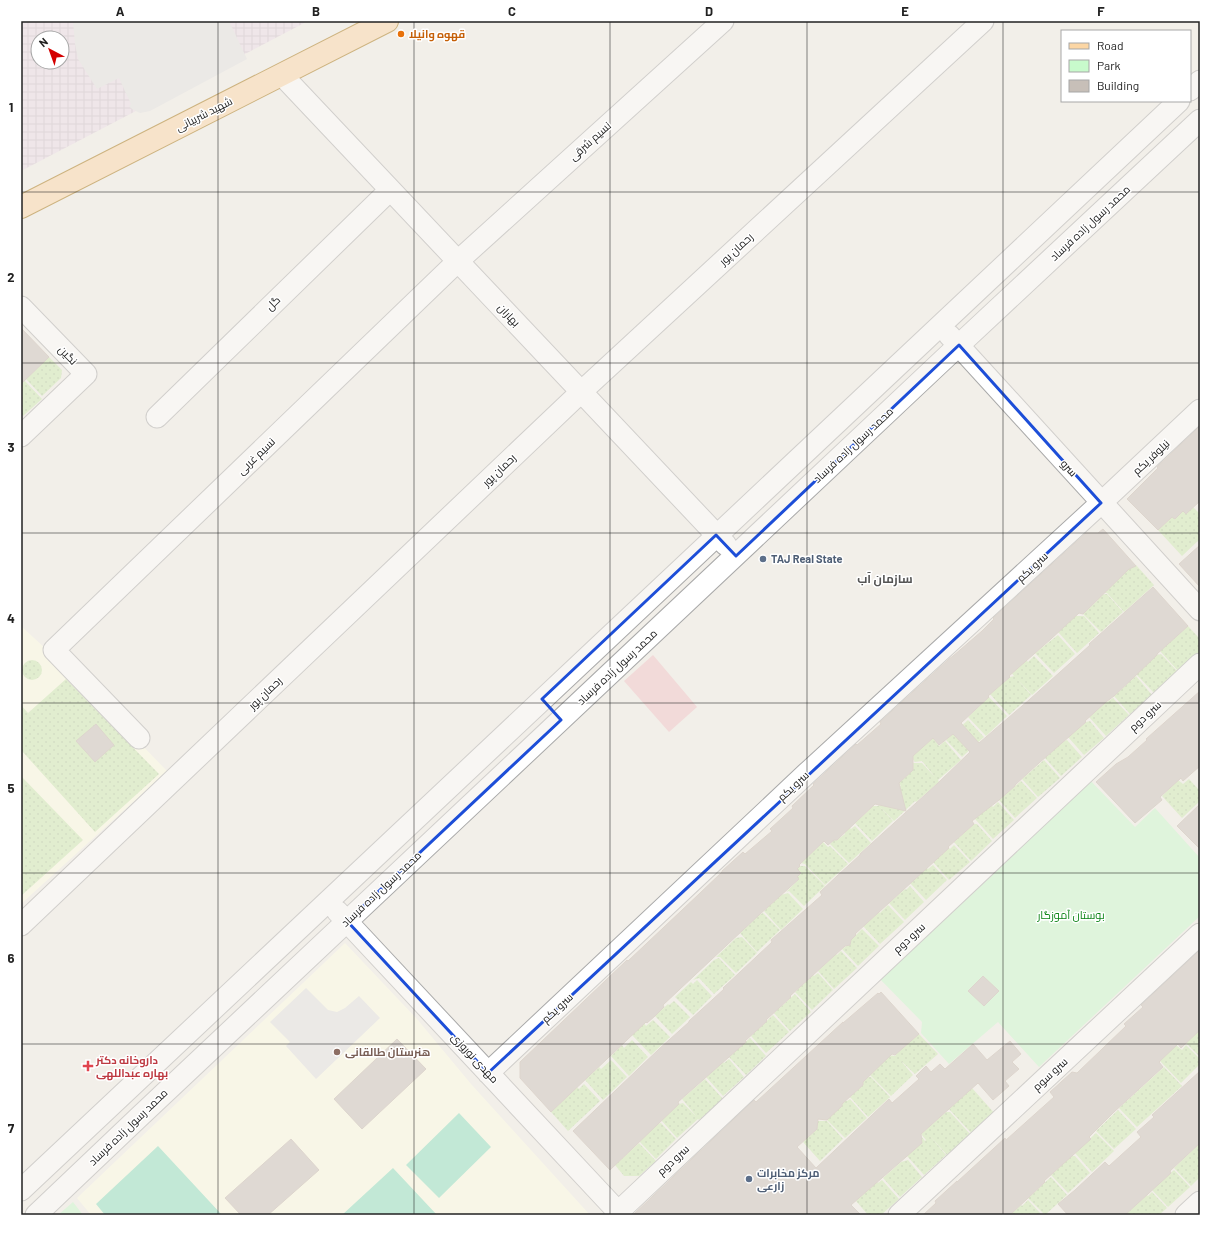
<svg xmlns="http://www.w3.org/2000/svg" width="1221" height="1236" viewBox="0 0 1221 1236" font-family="Barlow,Cairo,sans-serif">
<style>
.commercial{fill:#f2dad9}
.industrial{fill:url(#industrial-grid);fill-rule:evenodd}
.education{fill:#ffffe5}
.grass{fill:url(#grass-dots)}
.park{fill:#c8facc}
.pitch{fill:#88e0be}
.parking{fill:#e2e2e2}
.building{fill:#c7bfb8;stroke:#c4b6ab}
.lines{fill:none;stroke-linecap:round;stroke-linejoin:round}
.minor-casing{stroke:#a9a9a9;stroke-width:23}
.major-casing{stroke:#a06b00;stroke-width:24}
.minor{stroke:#fff;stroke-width:21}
.major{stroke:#fcd6a4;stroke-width:22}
.marked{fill:none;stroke:#1d4ed8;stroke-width:3;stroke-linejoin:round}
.grid{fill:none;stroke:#222;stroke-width:1;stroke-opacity:0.55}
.food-dot{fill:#e8710a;stroke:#fff;stroke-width:1.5}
.service-dot{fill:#5c6f8a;stroke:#fff;stroke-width:1.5}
.education-dot{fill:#8d6e63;stroke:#fff;stroke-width:1.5}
.health-dot{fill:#e0444e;stroke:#fff;stroke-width:1.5}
.labels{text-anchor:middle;stroke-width:3;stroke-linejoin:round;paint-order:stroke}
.food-label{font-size:11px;font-weight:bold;fill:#c56008;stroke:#fff;text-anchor:start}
.street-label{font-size:11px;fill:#222;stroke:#fff}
.service-label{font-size:11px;font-weight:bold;fill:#4e5e75;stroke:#fff;text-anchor:start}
.park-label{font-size:11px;fill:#0c8416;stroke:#fff}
.education-label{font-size:11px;font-weight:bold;fill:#785e54;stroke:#fff;text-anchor:start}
.health-label{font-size:11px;font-weight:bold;fill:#be3a42;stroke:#fff;text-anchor:start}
.neighbourhood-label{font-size:12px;font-weight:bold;fill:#555;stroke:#fff}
.neatline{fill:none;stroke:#222;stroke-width:1.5}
.grid-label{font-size:13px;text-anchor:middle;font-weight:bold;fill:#222}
</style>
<defs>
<pattern id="industrial-grid" width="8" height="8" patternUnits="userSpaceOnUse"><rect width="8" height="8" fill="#ebdbe8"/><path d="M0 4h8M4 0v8" fill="none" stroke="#c9bcc7"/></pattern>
<pattern id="grass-dots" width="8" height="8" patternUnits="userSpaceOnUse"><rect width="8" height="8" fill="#cdebb0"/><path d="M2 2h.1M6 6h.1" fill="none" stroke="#b0c997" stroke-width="1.8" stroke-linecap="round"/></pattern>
</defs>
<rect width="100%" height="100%" fill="#f2efe9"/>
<!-- commercial -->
<path class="commercial" d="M653,655L697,707L669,732L624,681Z"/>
<!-- industrial -->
<path class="industrial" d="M21,21H308L21,171ZM38,38H62V62H38Z"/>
<!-- education -->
<path class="education" d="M21,626L72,673L167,771L21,904Z
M345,943L417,1019L471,1084L590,1215H91L77,1198Z"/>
<!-- grass -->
<path class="grass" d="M49,357L62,370L61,378L42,396L26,379Z
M24,380L42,399L23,416L21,414V383Z
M1193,507L1200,514V539L1182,556L1158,530L1172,517L1175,519L1183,511Z
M1136,565L1154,585L1124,612L1107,593H1104L1129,569Z
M1107,594L1123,612L1101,632L1083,614L1098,600L1096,595Z
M1075,616H1084L1099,633L1077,653L1058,632Z
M1188,626L1200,639L1199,654L1179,672L1160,651Z
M1058,635L1075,654L1054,673L1035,653Z
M1021,654L1028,662L1034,656L1053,676L1032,695L1017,679L1031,695L1009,715L990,694L1010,677L1014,676L1006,667Z
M1161,654L1177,671L1154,693L1136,674L1157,655Z
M22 670a10 10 0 1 1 20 0a10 10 0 1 1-20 0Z
M1136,676L1152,695L1130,714L1114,696Z
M66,679L159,774L95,832L21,750V705L28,713Z
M989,697L1007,716L986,736L968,717Z
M1113,698L1129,715L1106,736L1089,717L1106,701L1107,702Z
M968,720L984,737L962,757L946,740Z
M1090,721L1104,738L1084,755L1068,737L1086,722Z
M933,738L939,746L945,741L961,760L938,780L939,782L916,802L915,801L894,821L877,804L891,783L901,786L899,783L913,770V763H922L935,777L922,761L915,762L911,757Z
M1067,740L1082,757L1061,776L1045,758L1062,742Z
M1044,760L1060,778L1038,797L1022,779Z
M21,776L83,840L21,896Z
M1189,779L1200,791V801L1182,818L1162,796L1178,780L1183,784Z
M1021,781L1037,798L1015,818L999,800Z
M998,802L1014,820L993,839L975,819H972L989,803L993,807Z
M869,806H879L893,821L872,841L855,823L869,810Z
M974,824H977L992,841L971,861L954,842Z
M855,826L871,843L849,863L830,844L834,840H837L845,834L844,831L849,827L851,829Z
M823,842L828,847L830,846L848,864L825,885L805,864L801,863Z
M954,845L970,862L949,880L933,862L949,848L950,849Z
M933,865L947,880L926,900L910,883L927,868L928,869Z
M800,866H805L825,886L804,906L789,891L786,892L799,879L797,877L801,873L797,869Z
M910,886L924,902L905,920L889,903L905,889L906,890Z
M788,893L803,909L781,930L764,911L781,895Z
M888,905L904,922L880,944L863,926L879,912L880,913Z
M763,913L780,930L757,952L740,933L759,915Z
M862,929L879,946L858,966L842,949L848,945L850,943L851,940Z
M742,937L757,953L736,973L720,957H716L736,938Z
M841,951L857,968L834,989L818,971L836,954L837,955Z
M719,958L735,975L714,994L699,978L693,980L714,960Z
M818,973L833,990L812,1010L795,992L813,975L814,976Z
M697,980L712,996L693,1015L675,997L691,982L693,984Z
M795,994L811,1012L790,1031L774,1013Z
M674,1001L690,1017L672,1034L655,1016L668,1004L669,1005Z
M773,1015L789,1032L766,1053L751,1036Z
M653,1020L670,1037L651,1055L632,1035L644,1023L646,1026Z
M1200,1030V1057L1186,1043Z
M919,1034L938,1054L915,1074L901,1061L913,1075L891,1096L870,1075L886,1055L896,1056L895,1055Z
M750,1038L766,1056L746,1075L729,1057Z
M632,1040L648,1057L629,1076L611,1056L622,1045L624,1048Z
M1176,1045L1182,1050L1186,1045L1200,1059V1064L1181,1083L1160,1061Z
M729,1059L744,1077L723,1096L706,1077L723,1062L724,1063Z
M611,1060L627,1077L603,1100L585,1080L599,1067L601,1069Z
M1164,1067L1182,1086L1137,1127L1119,1108Z
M862,1077H871L890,1097L868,1117L850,1097L863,1085Z
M705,1079L723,1099L699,1120L698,1119L677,1138L661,1120L679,1104L683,1103L696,1116L682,1099Z
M584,1084L600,1101L568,1131L551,1112L577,1087L579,1089Z
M972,1088L996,1115L973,1135L949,1109Z
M850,1099L867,1118L845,1138L827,1120L841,1100L847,1101Z
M1118,1110L1136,1129L1114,1149L1096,1131Z
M946,1112H950L970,1134L947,1155L930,1136L946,1155L924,1175L907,1156L921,1136L925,1141L926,1140L921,1134Z
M818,1121H827L843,1139L820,1161L803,1142L817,1129Z
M661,1123L676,1139L656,1159L639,1141L657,1124Z
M1096,1133L1114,1151L1092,1172L1075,1153Z
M639,1143L656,1161L639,1176H624L615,1165Z
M1200,1143V1177L1191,1186L1174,1168Z
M1071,1156H1075L1090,1173L1068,1193L1051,1175Z
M908,1160L922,1177L900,1197L883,1178L901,1162Z
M1174,1170L1190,1187L1168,1207L1152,1190Z
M1051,1177L1067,1195L1045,1215L1028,1198Z
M882,1180L899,1199L881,1215H868L856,1201L877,1182L878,1183Z
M1152,1192L1167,1208L1159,1215H1125L1147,1195L1148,1196Z
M1028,1200L1042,1215H1010L1021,1205L1022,1206Z"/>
<!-- park -->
<path class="park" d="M1088,778L1135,827L1155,808L1200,858V916L1039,1067L998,1022L949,1064L921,1033L922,1022L877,976Z
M73,1202L83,1215H58Z"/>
<!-- pitch -->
<path class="pitch" d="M459,1113L491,1147L439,1198L406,1165Z
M158,1146L222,1215H105L96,1204Z
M393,1168L437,1215H342Z"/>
<!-- parking -->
<path class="parking" d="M73,21H229L247,59L150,111L140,113L132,109L129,106L131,104L119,78L97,89L78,59L75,44Z
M306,988L328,1010L337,1012L345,1008L359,996L380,1018L316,1079L286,1046L290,1042L270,1022Z"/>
<!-- building -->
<path class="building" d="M21,328L49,357L21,384Z
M1200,426V501L1186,514L1183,511L1175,519L1172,517L1158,530L1127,499L1158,468L1157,467Z
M1103,529L1136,566L1129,569L1083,614L1079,613L1051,639L1009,676L1010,677L988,696L989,697L961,723L979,743L1029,700L1090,645L1089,644L1153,587L1188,626L1157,654V655L1131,680L1114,696L1106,702L1085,721L1086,722L1039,763L1015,785V786L999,800L972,821L974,824L948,847L949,848L855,934L856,935L851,940L850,945L845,946L790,996L791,997L766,1020L767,1021L745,1041L746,1042L678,1102L679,1104L610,1170L573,1131L659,1049L689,1022V1021L724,989L723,988L772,942L771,940L822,895L820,892L837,876L860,855V854L938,783L970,752L953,734L939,745L933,738L913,756V770L899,783L906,811L875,804L837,840H834L828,845L824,841L799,865L800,866L797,869L801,873L797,877L799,879L759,915L663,1005L664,1007L655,1016L647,1023L646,1022L551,1112L520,1078V1062L627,960L628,961L699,894L722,872V871L743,852L745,854L772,831L770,829L793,808L792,806L814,785L813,784L856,744L857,745L881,724L880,722L949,659L953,656L982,631L994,619L993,618L1086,533H1098Z
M1200,545V587L1179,564Z
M1200,691V766L1183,781L1181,778L1160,797L1162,800L1135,823L1096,782L1116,764L1128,757L1147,740L1146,739Z
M96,724L114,745L95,762L76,741Z
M1200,804V849L1177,826Z
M1200,950V1030L1181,1048L1178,1044L1159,1062L1163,1067L1114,1112L1089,1137L1091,1139L1044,1181L1045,1182L1010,1215H923L936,1203L935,1201L957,1181V1182L1005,1138L1006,1140L1054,1097L1050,1092L1072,1072L1077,1073L1126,1026L1124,1024L1143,1007L1141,1005Z
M983,976L999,991L984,1006L968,991Z
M881,992L919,1034L895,1055L892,1054L863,1082V1085L842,1104V1106L827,1120L818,1119L817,1129L797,1147L816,1168L889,1099L892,1103L919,1079L916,1076L926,1066L931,1072L940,1064L945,1069L973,1044L987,1060L1010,1041L1021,1054L1012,1062L1019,1069L1005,1081L1009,1086L993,1100L978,1083L921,1134L922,1143L851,1205L861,1215H633L754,1100L756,1102L843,1022V1023L878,993L879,994Z
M397,1039L426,1069L362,1129L334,1099Z
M1200,1071V1143L1170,1171L1171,1173L1125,1215H1068L1058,1204L1075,1190L1105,1162L1109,1166L1141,1137L1137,1132L1154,1117L1152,1115Z
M291,1139L319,1170L268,1215H241L225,1198Z"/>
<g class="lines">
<!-- minor casing -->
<g class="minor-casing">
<path id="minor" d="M282,75L726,545
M1190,90L1200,81
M21,307L86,374L21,436
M949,335L1200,610
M157,417L390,190
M139,738L54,650L458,261L723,21
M337,911L621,1215
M21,925L581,392L983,21
M488,1073L807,773L1101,503L1200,410
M21,1190C408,828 792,463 1179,101
M36,1215L138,1118L959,345L1200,120
M615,1215L1200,664
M899,1215L1200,934
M1186,1215L1200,1202"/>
</g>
<!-- major casing -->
<g class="major-casing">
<path id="major" d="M21,207L387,21"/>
</g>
<!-- minor -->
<use href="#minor" class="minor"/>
<!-- major -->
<use href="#major" class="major"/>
</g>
<!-- marked area -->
<path d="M0 0H1221V1236H0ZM959,345L1101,503L488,1073L347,921L561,720L542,699L716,535L736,556Z" fill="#f2efe9" fill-opacity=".55" fill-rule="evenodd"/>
<path class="marked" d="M959,345L1101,503L488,1073L347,921L561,720L542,699L716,535L736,556Z"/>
<!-- grid -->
<path class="grid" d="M218,21V1215M414,21V1215M610,21V1215M807,21V1215M1003,21V1215M21,192H1200M21,363H1200M21,533H1200M21,703H1200M21,873H1200M21,1044H1200"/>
<!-- markers -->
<circle class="food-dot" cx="401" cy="34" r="4"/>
<g class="service-dot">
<circle cx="763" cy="559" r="4"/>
<circle cx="749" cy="1179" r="4"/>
</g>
<circle class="education-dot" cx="337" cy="1052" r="4"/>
<path class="health-dot" d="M86 1060h4v4h4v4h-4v4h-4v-4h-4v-4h4z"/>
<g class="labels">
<!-- food labels -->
<g class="food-label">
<text x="409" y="38">قهوه وانیلا</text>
</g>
<!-- street labels -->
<g class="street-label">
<text transform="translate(204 114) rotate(-27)" y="4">شهید شربیانی</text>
<text transform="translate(590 141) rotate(-42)" y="4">نسیم شرقی</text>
<text transform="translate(1090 223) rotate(-43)" y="4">محمد رسول زاده فرساد</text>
<text transform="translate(736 249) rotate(-43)" y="4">رحمان پور</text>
<text transform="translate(273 303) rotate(-44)" y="4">گل</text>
<text transform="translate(509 315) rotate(47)" y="4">بهاران</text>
<text transform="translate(68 355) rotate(46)" y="4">نگین</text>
<text transform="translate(853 445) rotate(-43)" y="4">محمد رسول زاده فرساد</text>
<text transform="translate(256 456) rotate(-44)" y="4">نسیم غربی</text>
<text transform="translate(1151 457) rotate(-43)" y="4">نیلوفر یکم</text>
<text transform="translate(1069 468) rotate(48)" y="4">سرو</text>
<text transform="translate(499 470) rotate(-44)" y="4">رحمان پور</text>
<text transform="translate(1032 567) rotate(-43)" y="4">سرو یکم</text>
<text transform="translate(617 667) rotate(-43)" y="4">محمد رسول زاده فرساد</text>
<text transform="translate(265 693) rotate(-44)" y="4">رحمان پور</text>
<text transform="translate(1145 716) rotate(-43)" y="4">سرو دوم</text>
<text transform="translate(793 786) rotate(-43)" y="4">سرو یکم</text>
<text transform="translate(381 889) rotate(-43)" y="4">محمد رسول زاده فرساد</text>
<text transform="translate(909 938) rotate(-43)" y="4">سرو دوم</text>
<text transform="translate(557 1008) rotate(-43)" y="4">سرو یکم</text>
<text transform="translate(475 1058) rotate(47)" y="4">مهدی نوروزی</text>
<text transform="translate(1050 1074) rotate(-43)" y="4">سرو سوم</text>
<text transform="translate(128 1127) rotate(-44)" y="4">محمد رسول زاده فرساد</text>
<text transform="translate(673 1160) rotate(-43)" y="4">سرو دوم</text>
</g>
<!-- service labels -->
<g class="service-label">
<text x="771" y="563">TAJ Real State</text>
<text x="757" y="1177">مرکز مخابرات<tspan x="757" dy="13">زارعی</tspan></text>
</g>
<!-- park labels -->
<g class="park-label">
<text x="1071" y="919">بوستان آموزگار</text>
</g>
<!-- education labels -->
<g class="education-label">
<text x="345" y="1056">هنرستان طالقانی</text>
</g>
<!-- health labels -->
<g class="health-label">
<text x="96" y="1064">داروخانه دکتر<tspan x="96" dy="13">بهاره عبداللهی</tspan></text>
</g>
<!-- neighbourhood labels -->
<g class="neighbourhood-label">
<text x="885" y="583">سازمان آب</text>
</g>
</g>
<!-- border -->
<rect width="1221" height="1236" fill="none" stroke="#ffffff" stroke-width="44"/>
<!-- legend -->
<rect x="1061" y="30" width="130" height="72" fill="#ffffff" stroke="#a7a7a7"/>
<rect x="1069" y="43" width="20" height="6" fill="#fcd6a4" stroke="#a7a7a7"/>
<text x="1097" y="50" font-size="12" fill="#222222">Road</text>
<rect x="1069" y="60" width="20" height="12" fill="#c8facc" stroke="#a7a7a7"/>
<text x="1097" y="70" font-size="12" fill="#222222">Park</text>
<rect x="1069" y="80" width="20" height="12" fill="#c7bfb8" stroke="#a7a7a7"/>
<text x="1097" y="90" font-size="12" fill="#222222">Building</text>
<!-- north arrow -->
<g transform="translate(50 50) rotate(319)"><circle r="19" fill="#ffffff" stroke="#a7a7a7"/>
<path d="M0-3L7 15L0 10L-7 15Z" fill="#d40000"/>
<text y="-6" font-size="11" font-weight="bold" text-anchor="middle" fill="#222222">N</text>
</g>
<rect x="22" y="22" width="1177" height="1192" class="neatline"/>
<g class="grid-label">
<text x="120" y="16">A</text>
<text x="316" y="16">B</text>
<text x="512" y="16">C</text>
<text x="709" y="16">D</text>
<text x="905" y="16">E</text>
<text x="1101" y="16">F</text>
<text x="11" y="112">1</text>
<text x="11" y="282">2</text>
<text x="11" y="452">3</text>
<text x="11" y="623">4</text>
<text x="11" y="793">5</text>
<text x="11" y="963">6</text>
<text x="11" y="1133">7</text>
</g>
</svg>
